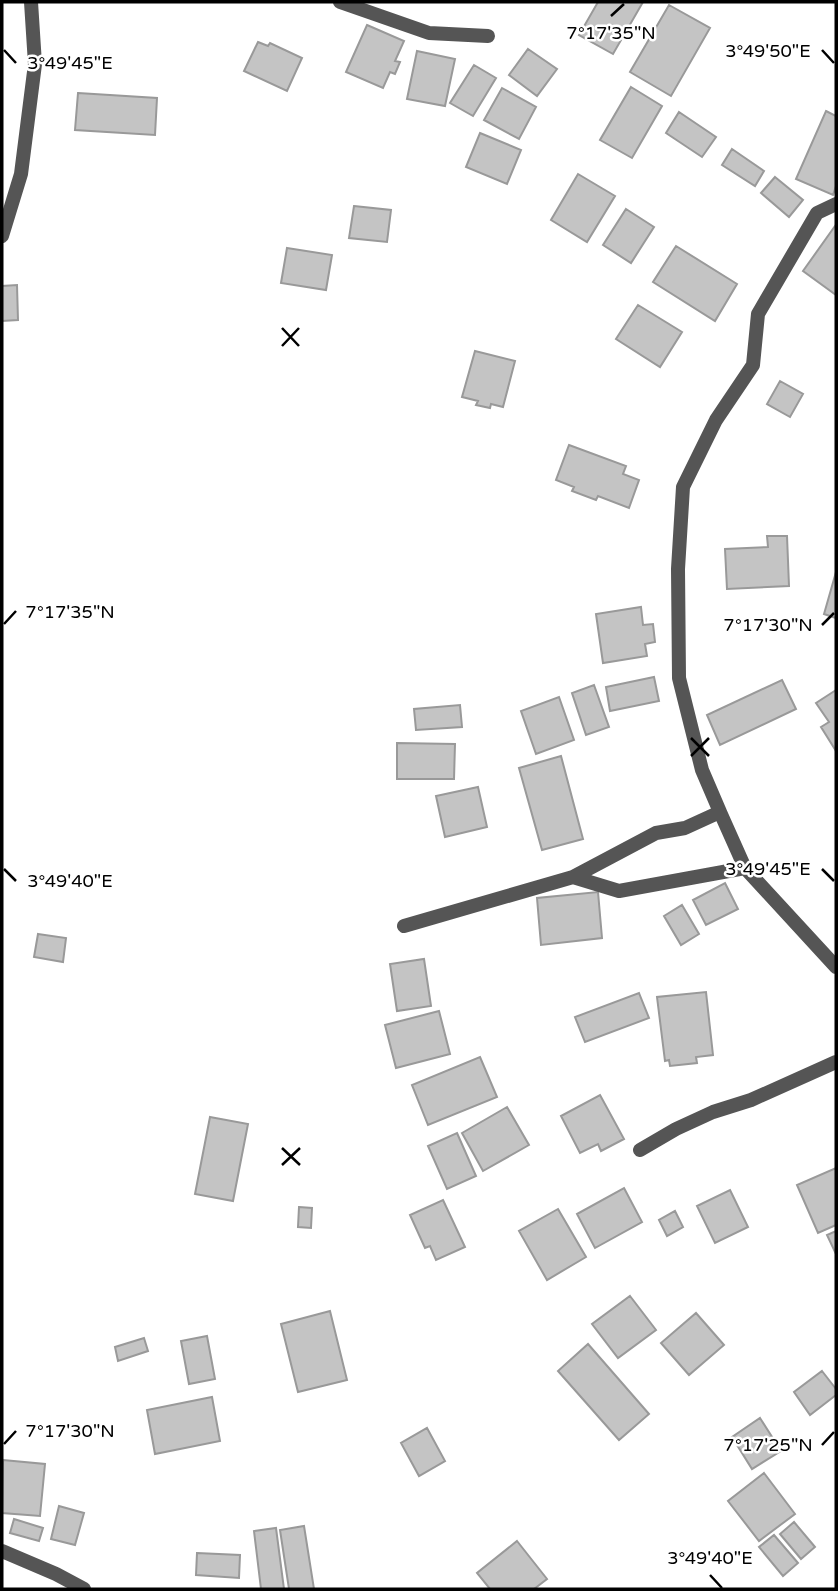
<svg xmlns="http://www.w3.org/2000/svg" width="838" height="1591" viewBox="0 0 838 1591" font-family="'Varela Round',sans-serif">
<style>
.building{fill:#c4c4c4;stroke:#999;stroke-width:2}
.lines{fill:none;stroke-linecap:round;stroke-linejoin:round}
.street{stroke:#555;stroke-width:14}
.ticks{fill:none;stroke:#000;stroke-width:2.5}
.ticks-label{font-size:18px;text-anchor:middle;fill:#000;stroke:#fff;stroke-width:5;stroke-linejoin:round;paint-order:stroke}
</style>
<rect width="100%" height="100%" fill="#fff"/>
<!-- building -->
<path class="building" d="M598,2H643L613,54L579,35Z
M669,5L710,28L671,96L630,72Z
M367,25L404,41L395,61L400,62L395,74L390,72L383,88L346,72Z
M258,42L268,46L270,43L302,58L287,91L244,71Z
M528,49L557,69L537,96L509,75Z
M417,51L455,59L445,106L407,99Z
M474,65L496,78L473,116L450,103Z
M631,87L662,106L632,158L600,140Z
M502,88L536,107L519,139L484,120Z
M78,93L157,98L155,135L75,130Z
M826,111L836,116V186L833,195L796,179Z
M679,112L716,137L702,157L666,133Z
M480,133L521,150L507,184L466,167Z
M732,149L764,171L755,186L722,165Z
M578,174L615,196L587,242L551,220Z
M775,177L803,200L789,217L761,193Z
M354,206L391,210L387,242L349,238Z
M626,209L654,227L631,263L603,245Z
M835,226L836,227V295L803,271Z
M676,246L737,284L715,321L653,282Z
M287,248L332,255L326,290L281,283Z
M17,285L18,320L2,321V286Z
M638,305L682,332L660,367L616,339Z
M475,351L515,361L503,407L491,404L490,408L476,405L478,401L462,397Z
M780,381L803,394L790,417L767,404Z
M569,445L626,466L623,474L639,480L629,508L598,496L596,500L572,491L574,487L556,480Z
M767,536H787L789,586L727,589L725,549L768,547Z
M836,572V618L824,614Z
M641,607L643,625L653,624L655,642L645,644L647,656L603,663L596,614Z
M654,677L659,701L610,711L606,687Z
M782,680L796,709L720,745L707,715Z
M594,685L609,727L586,735L572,693Z
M836,690V751L821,727L829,722L816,703Z
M559,697L574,740L536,754L521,711Z
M460,705L462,727L416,730L414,709Z
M397,743L455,744L454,779H397Z
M561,756L583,839L542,850L519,768Z
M478,787L487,827L445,837L436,796Z
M725,883L738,909L706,925L693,900Z
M598,892L602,938L541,945L537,898Z
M682,905L699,934L681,945L664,916Z
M38,934L66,938L63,962L34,957Z
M424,959L431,1006L397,1011L390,964Z
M706,992L713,1055L696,1057L697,1063L670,1066L669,1060L665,1061L657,997Z
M639,993L649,1018L585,1042L575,1017Z
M439,1011L450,1054L396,1068L385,1025Z
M480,1057L497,1097L428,1125L412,1085Z
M600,1095L624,1139L601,1151L598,1144L580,1153L561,1116Z
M507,1107L529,1145L483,1171L462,1133Z
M210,1117L248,1124L233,1201L195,1194Z
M457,1133L476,1176L447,1189L428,1146Z
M836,1168V1225L818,1233L797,1185Z
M624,1188L642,1222L595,1248L577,1214Z
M730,1190L748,1227L715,1243L697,1206Z
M443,1200L465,1247L436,1260L430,1246L425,1248L410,1215Z
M299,1207L312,1208L311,1228L298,1227Z
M558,1209L586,1257L547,1280L519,1231Z
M675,1211L683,1227L667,1236L659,1220Z
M836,1231V1254L827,1235Z
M630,1296L656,1330L618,1358L592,1324Z
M330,1311L347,1380L298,1392L281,1324Z
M696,1313L724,1345L689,1375L661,1343Z
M207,1336L215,1379L189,1384L181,1341Z
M144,1338L148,1351L118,1361L115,1347Z
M588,1344L649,1414L619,1440L558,1371Z
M822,1371L836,1389V1395L810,1415L794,1392Z
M212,1397L220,1441L155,1454L147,1410Z
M760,1418L781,1451L752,1469L732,1437Z
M427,1428L445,1461L419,1476L401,1443Z
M3,1460L45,1464L40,1516L2,1513Z
M764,1473L795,1514L759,1541L728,1501Z
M59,1506L84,1513L75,1545L51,1539Z
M14,1519L43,1528L39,1541L10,1533Z
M794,1522L815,1547L801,1559L780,1534Z
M304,1526L314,1589H289L280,1530Z
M276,1528L284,1589H261L254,1531Z
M774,1535L798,1563L783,1576L759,1547Z
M517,1541L547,1579L534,1589H490L477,1573Z
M197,1553L240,1555L239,1578L196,1575Z"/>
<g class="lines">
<!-- street -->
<path class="street" d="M340,2L429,33L488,36
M2,236L21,174L35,64L31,2
M720,812L702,770L679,678L678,569L683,487L716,420L753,365L758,314L817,213L836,204
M573,877L619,891L745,868
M404,926L573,877L656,833L685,828L720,812L745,868L836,967
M640,1150L676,1129L713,1112L751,1100L836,1062
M2,1551L56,1574L84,1589"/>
</g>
<!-- ticks -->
<path class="ticks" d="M611,16L624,4M4,50L16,63M822,50L834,63M282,328L299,346M282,346L299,328M4,624L16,611M822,625L834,613M691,738L709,756M691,756L709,738M4,869L16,881M822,869L834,881M282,1148L300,1165M282,1165L300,1148M4,1444L16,1431M822,1445L834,1432M710,1575L722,1588"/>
<g class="ticks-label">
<text x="611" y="39">7°17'35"N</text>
<text x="768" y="57">3°49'50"E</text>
<text x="70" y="69">3°49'45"E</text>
<text x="70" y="618">7°17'35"N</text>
<text x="768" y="631">7°17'30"N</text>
<text x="768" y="875">3°49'45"E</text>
<text x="70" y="887">3°49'40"E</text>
<text x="70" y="1437">7°17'30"N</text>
<text x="768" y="1451">7°17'25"N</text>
<text x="710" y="1564">3°49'40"E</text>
</g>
<!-- border -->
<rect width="838" height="1591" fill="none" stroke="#000000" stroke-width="7"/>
</svg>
